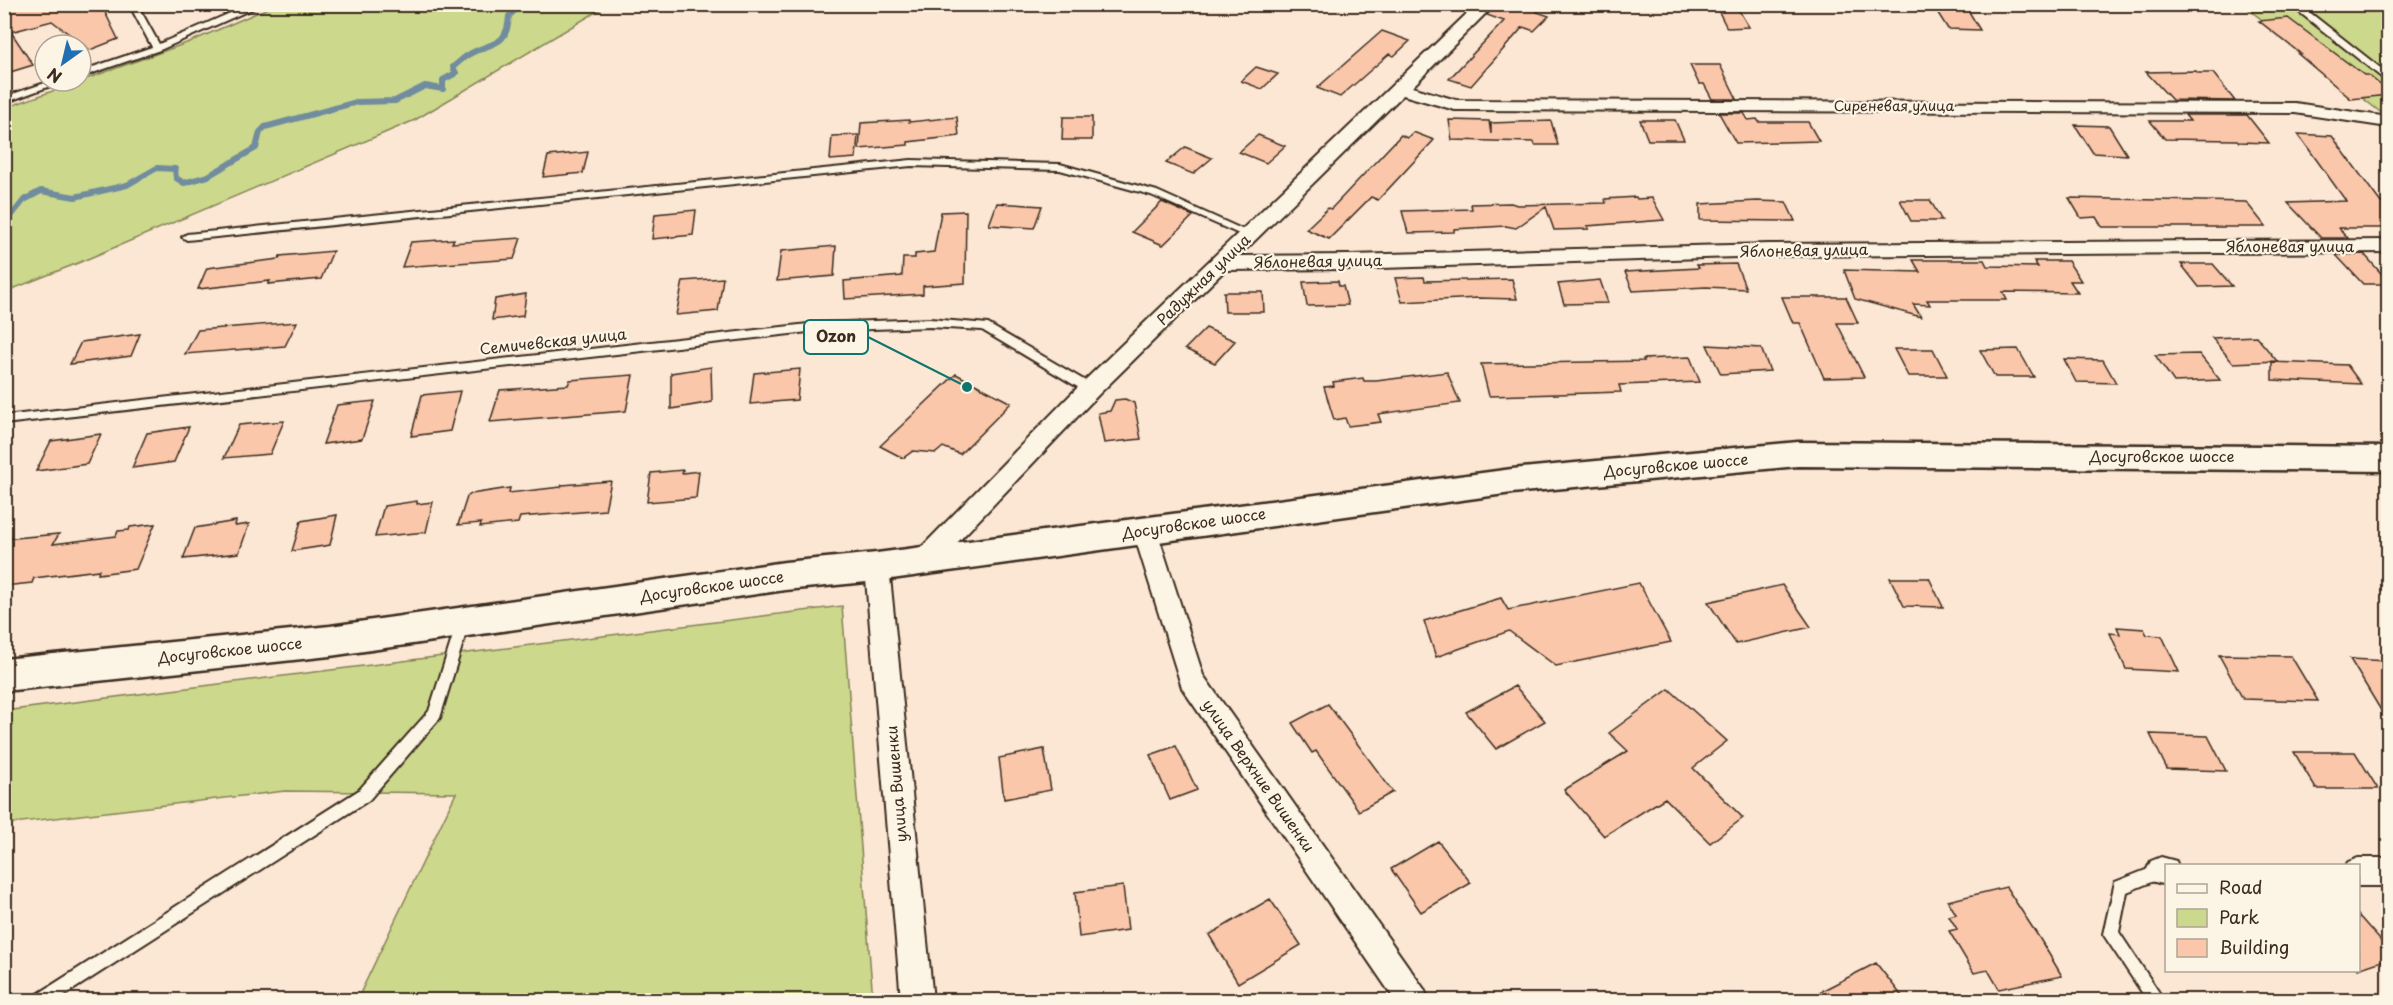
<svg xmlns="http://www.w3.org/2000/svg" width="2393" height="1005" viewBox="0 0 2393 1005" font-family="'Playpen Sans',sans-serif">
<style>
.green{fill:#ccd88c;stroke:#848155;stroke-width:1.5}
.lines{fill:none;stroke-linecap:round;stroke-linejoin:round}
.stream{stroke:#708c9e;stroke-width:6}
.building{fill:#fac7ab;stroke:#3b2a1e;stroke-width:1.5}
.lane-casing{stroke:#3b2a1e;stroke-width:4}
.street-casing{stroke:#3b2a1e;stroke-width:4}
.secondary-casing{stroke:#3b2a1e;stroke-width:5}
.lane{fill:#fcf5e5;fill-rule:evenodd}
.street{fill:#fcf5e5;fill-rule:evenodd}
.secondary{fill:#fcf5e5;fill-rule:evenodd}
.labels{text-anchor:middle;stroke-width:4.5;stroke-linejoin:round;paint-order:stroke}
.far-street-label{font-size:14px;fill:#3b2a1e;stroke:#fcf5e5}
.street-label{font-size:15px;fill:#3b2a1e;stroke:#fcf5e5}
.leader{fill:none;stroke:#0f766e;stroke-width:2}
.callout-dot{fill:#0f766e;stroke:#fcf5e5;stroke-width:2}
.callout{fill:#fcf5e5;stroke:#0f766e;stroke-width:2}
.callout-label{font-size:16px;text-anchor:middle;font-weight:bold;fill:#3b2a1e}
</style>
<rect width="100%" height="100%" fill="#fbe7d4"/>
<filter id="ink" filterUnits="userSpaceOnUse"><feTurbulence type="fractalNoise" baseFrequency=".0167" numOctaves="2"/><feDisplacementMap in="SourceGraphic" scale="12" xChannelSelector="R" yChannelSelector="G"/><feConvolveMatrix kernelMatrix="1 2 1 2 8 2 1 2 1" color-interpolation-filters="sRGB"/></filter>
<g filter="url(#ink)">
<!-- green -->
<path class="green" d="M277,4L608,5L415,120L78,263L5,292V108L192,41Z
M2243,5H2388V118Z
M842,606L873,1000H357L456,793L285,791L5,824L4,711Z"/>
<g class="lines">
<!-- stream -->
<path class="stream" d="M4,225L24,200L41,191L75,197L127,185L157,168L175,169L176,178L184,183L208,176L256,148L260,132L265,127L357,102L395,101L425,86L443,89V80L456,73L453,67C458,63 463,58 468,55C491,41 507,49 509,16L519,6L517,4"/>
</g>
<!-- building -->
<path class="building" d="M20,4H101L118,39L90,50L52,21L11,32L33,65L4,74V8Z
M1497,4H1544L1537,12L1549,16L1534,31L1523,27L1471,86L1449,79L1504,21L1487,15Z
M1715,4H1735L1749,27L1727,28Z
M1936,10H1968L1980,30L1948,29Z
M2288,18L2364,75H2368L2388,91V95L2351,99L2298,54H2301L2259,21Z
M1382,31L1410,41L1394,56L1389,54L1340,97L1317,88Z
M1690,65H1720L1737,99H1712L1704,84H1699Z
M1256,67L1278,74L1262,89L1241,81Z
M2196,71L2198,73H2213L2235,101L2172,100L2146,72Z
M1719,113H1744L1748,120L1757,119L1759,122H1808L1819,141L1736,143Z
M2185,115H2247L2269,143L2239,142L2237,140L2165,139L2150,121H2190Z
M957,117L959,136L908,142V145L859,149L861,123L909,120V122Z
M1063,117H1092V140H1062Z
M1449,120L1489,121L1491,134V123L1551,121L1558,145H1535L1534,142L1452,140Z
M1640,120H1675L1684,140H1648Z
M2075,125L2109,126L2127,155L2093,153Z
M1413,132L1434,140L1378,200L1371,197L1329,239L1306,229L1328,208L1331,209L1401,135L1407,138Z
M2298,134L2332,136L2381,203H2388V228H2339L2348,238H2321L2288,203L2346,201Z
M858,135L856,158L830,160L832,136Z
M1258,135L1285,146L1266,163L1239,152Z
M1185,147L1212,158L1193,174L1166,163Z
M588,152L583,173L543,177L548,156Z
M1636,197L1637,199L1652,198L1664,220L1587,226L1589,229L1554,230L1546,207L1516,228L1506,226L1454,229V232L1408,233L1402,211L1472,209L1471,204L1511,203L1517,205L1606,203L1605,199Z
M2069,198L2246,202L2266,227H2102L2096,217L2081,218Z
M1900,200H1930L1942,221H1911Z
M1757,201L1786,202L1795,221L1700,220V204Z
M1162,202L1193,216L1163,245L1132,232Z
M997,203L1042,206L1034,228L989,225Z
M696,210L693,235L652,239L655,214Z
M966,211L965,283L923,286V294L845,299L844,281L902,276L903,258H915V254L934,252L941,212Z
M521,238L514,259L402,267L411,242L454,239L452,243Z
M836,246L834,276L777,281L781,251Z
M333,251L321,279L268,284L270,281L198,289L207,268L279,259L280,256Z
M2364,254L2388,281V284H2363L2336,255Z
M1913,260H1984L1987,266L2038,267L2034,261H2068L2081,281H2070L2078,293L2003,292L2007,300H1927L1930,305L1913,304L1921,317L1855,299L1844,270L1920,272Z
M1736,264L1746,289L1706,287L1633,291L1625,272L1699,268L1697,265Z
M2181,264H2213L2232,286L2199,287Z
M1424,277L1425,281L1512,279L1517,299L1478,298L1402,302L1395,278Z
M723,278L718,311L676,315L683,281Z
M1600,280L1608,303L1564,304L1558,284Z
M1338,281L1339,286H1343L1348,305L1307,306L1303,282Z
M1224,292H1263L1264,312H1225Z
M526,294L523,316L492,320L495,299Z
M1782,297H1846L1858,323H1837L1864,377L1824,378L1800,323H1793Z
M297,322L285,346L185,354L198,330Z
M1206,328L1235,341L1215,363L1185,349Z
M140,334L131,356L70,364L81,342Z
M2256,336L2277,361L2233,363L2212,338Z
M1707,345L1761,348L1770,371L1721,374Z
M1894,349H1933L1947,376H1908Z
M2018,349L2034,377H1995L1980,350Z
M2199,354L2220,380L2174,382L2155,355Z
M1690,357L1700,382L1619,385L1621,392L1489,396L1481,364L1644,361L1643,359Z
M2064,359L2103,360L2116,383L2076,382Z
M2272,362L2347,365L2361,384L2272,380Z
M711,367L712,402L671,409V373Z
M800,369L797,400L750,404L754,373Z
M1447,372L1460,403L1378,414L1381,422L1348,426L1345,418L1334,420L1324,387L1334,386L1333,382L1363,378L1364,381H1376Z
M956,374L1011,403L960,454L943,447L936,453L913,451L903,458L880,446Z
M633,375L626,411L490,422L500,390L568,385L570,380Z
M460,391L450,431L411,436L422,395Z
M1125,399L1134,403L1141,439L1104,443L1098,413L1110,411L1115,400Z
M375,401L362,439L323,444L337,405Z
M284,421L270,454L224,458L239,425Z
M189,427L174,462L132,468L147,433Z
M101,434L87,464L36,471L51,441Z
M683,470L682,473L699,471L696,498L647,502L651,473Z
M611,481L605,510L520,517L518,523L480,527L481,523L458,525L467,497L471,494L510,488L509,493L561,487L562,485Z
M417,501V504L433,502L426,532L375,537L384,506Z
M337,515L330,545L292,551L301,521Z
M236,521L235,526L249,524L239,553L183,559L195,528Z
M155,524L136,569L98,574L99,570L34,578L32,583L4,586V539L59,534L53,544L116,536L118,531L129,530L130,527Z
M1890,578H1929L1943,607L1904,606Z
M1639,583L1671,642L1556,666L1509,631L1436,657L1424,621L1501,598L1508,610Z
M1782,585L1811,627L1736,644L1708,602Z
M2117,627L2144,629L2147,635L2162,636L2179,672L2126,669L2110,633L2120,634Z
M2219,655L2291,656L2318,701L2243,699Z
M2350,659L2388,661V722Z
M1515,686L1545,721L1496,749L1466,712Z
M1669,689L1727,741L1693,768L1743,818L1710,843L1665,798L1604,836L1564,790L1628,751L1609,733Z
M1328,704L1393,792L1359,811L1316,751L1312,753L1292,723Z
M2150,734L2208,736L2226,771L2167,769Z
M1176,746L1197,790L1170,800L1150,755Z
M1044,749L1051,790L1004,799L999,758Z
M2294,752H2355L2378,789H2316Z
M1438,841L1471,883L1421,912L1391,869Z
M1123,886L1128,930L1079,937L1075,892Z
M2006,887L2040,939L2062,976L1999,989L1988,970L1974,973L1949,931L1957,929L1949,916L1956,914L1948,901Z
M1270,899L1301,945L1238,983L1209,935Z
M2358,915L2388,949V959L2358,969Z
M1876,963L1905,1000H1804Z"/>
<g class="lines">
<!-- lane casing -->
<g class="lane-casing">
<path id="lane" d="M129,4H137L159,44L251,4H263L160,50L81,77V71L152,47Z
M2289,4H2299L2388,74V81L2385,80Z
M51,81H64L4,103V97Z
M911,160L1060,164L1157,191L1255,235L1254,237H1246L1151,195L1060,170L911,166L187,240L182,237L187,234Z
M930,319L988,324L1094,386L1096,389L1094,392H1086L982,330L930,327L817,331L4,424V416L817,323Z
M463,618L468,619L469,623L440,718L369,800L57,1000H36L38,994L359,790L429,711L457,623L458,619Z
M2161,864L2166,867V876L2127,892L2119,932L2164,1000H2147L2103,934L2115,882Z"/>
</g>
<!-- street casing -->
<g class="street-casing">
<path id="street" d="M1477,4H1495L1412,87L1456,100L2295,103L2388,117V127L2295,113L1455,110L1403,95L1239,256L1350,255L1769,244L2388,240V252L1769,256L1350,269L1225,270L1098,395L935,566L926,569L917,566L914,559L917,552L1082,383Z
M1145,521L1154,524L1157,531L1203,675L1424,989L1429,1000H1395L1182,688L1133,531L1136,524Z
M877,557L886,560L889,567L933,1000H901L865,567L868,560Z
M2161,857L2176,861L2178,866H2166V885L2151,881L2146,871L2151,861Z
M2358,858H2388V886H2358V866H2346L2348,862Z"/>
</g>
<!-- secondary casing -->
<g class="secondary-casing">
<path id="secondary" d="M1798,442L2388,447V471L1798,466L1512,493L877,581L785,590L330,656L4,691V659L330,626L785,562L877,553L1512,469Z"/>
</g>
<!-- lane -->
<use href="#lane" class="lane"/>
<!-- street -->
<use href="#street" class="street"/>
<!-- secondary -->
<use href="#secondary" class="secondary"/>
</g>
</g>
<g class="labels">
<!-- far-street labels -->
<g class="far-street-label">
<text x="1894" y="111">Сиреневая улица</text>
</g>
<!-- street labels -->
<g class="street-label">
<text x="2290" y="252">Яблоневая улица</text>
<text transform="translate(1804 251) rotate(-1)" y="5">Яблоневая улица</text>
<text transform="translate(1318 262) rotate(-1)" y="5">Яблоневая улица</text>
<text transform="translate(1204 280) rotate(-44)" y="5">Радужная улица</text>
<text transform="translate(553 342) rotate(-6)" y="5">Семичевская улица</text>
<text x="2162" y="462">Досуговское шоссе</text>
<text transform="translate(1676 466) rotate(-5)" y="5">Досуговское шоссе</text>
<text transform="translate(1194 524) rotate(-8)" y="5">Досуговское шоссе</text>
<text transform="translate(712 587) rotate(-8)" y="5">Досуговское шоссе</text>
<text transform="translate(230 651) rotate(-6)" y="5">Досуговское шоссе</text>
<text transform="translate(1258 776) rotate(55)" y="5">улица Верхние Вишенки</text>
<text transform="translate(897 784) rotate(-95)" y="5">улица Вишенки</text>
</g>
</g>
<!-- callouts -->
<path class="leader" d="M967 387L868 337"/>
<circle class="callout-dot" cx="967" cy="387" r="6"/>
<rect class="callout" x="804" y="320" width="64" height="34" rx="6"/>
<g class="callout-label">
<text x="836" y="342">Ozon</text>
</g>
<!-- margin -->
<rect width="2393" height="1005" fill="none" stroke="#fcf5e5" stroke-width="24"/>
<rect x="12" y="12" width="2369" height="981" fill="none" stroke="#3b2a1e" stroke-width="2" filter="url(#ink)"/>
<!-- legend -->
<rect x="2165" y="864" width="195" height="108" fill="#fcf5e5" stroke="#afa495" stroke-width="1.5"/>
<rect x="2177" y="884" width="30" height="9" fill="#fcf5e5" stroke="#afa495" stroke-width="1.5"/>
<text x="2219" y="894" font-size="18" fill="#3b2a1e">Road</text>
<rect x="2177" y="909" width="30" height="18" fill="#ccd88c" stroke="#afa495" stroke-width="1.5"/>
<text x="2219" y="924" font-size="18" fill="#3b2a1e">Park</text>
<rect x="2177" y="939" width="30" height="18" fill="#fac7ab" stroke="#afa495" stroke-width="1.5"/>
<text x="2219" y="954" font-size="18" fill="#3b2a1e">Building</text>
<!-- north arrow -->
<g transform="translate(63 63) rotate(214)"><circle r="28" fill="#fcf5e5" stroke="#afa495" stroke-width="1.5"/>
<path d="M0-4.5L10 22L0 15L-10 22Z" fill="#1f6fb2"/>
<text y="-9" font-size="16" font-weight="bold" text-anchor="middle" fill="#3b2a1e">N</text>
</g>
</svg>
